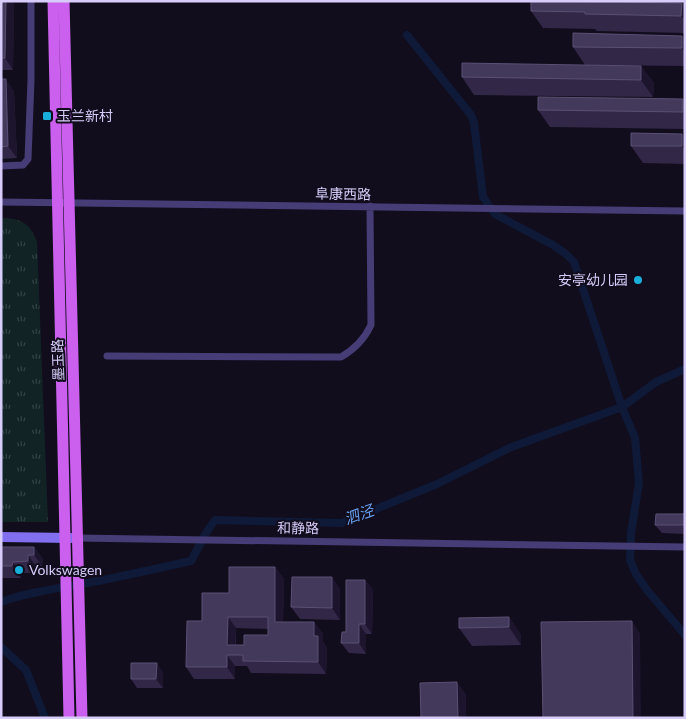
<svg xmlns="http://www.w3.org/2000/svg" width="686" height="719" viewBox="0 0 686 719" font-family="Lato,'Noto Sans SC',sans-serif">
<style>
.park{fill:url(#park-tufts)}
.lines{fill:none;stroke-linecap:round;stroke-linejoin:round}
.canal{stroke:#0f1a39;stroke-width:8}
.street{stroke:#463d76;stroke-width:7}
.secondary{stroke:#816fef;stroke-width:10}
.primary{stroke:#ca60ed;stroke-width:11}
.wall{fill:#322747;fill-rule:evenodd}
.shaded-wall{fill:#1d152e}
.building{fill:#43395b;stroke:#5b5074;fill-rule:evenodd}
.poi-dot{fill:#18b0db;stroke:#110d1c;stroke-width:2}
.labels{text-anchor:middle;stroke-width:4;stroke-linejoin:round;paint-order:stroke}
.poi-label{font-size:14px;fill:#d8cdfa;stroke:#110d1c;text-anchor:start}
.street-label{font-size:14px;fill:#d8cdfa;stroke:#110d1c}
.water-label{font-size:15px;font-style:italic;fill:#679fee;stroke:#110d1c}
</style>
<defs>
<pattern id="park-tufts" width="24" height="20" patternUnits="userSpaceOnUse" patternTransform="scale(1.25)"><rect width="24" height="20" fill="#112325"/><path d="M3 7l-1-3M5 7V3M7 7l1-3M15 17l-1-3M17 17v-4M19 17l1-3" fill="none" stroke="#334246"/></pattern>
</defs>
<rect width="100%" height="100%" fill="#110d1c"/>
<!-- park -->
<path class="park" d="M1,218C22,218 30,224 37,242L48,522H1Z"/>
<g class="lines">
<!-- canal -->
<path class="canal" d="M407,35L471,115L474,123L483,197L495,214L553,245L566,254L574,262L622,407L635,438L639,483L631,533L630,560L636,574L647,590L685,635
M1,602C31,591 62,588 92,582C125,576 158,568 191,561L206,533L215,520L342,523L437,484L509,448L622,407L656,382L685,369
M1,647L26,670L45,718"/>
<!-- street -->
<path class="street" d="M1,166L23,165L28,159L31,80V1
M1,202L685,211
M107,356L341,357C355,349 364,340 371,325L370,206
M77,538L685,547"/>
<!-- secondary -->
<path class="secondary" d="M1,537L71,538"/>
<!-- primary -->
<path class="primary" d="M53,1L69,718
M64,1L82,718"/>
</g>
<!-- wall -->
<path class="wall" d="M1,1H14L13,70H1Z
M685,7V33L597,31L595,29L543,28L531,11Z
M685,40V66L585,65L573,47Z
M641,66L654,83L653,97L474,95L462,77Z
M1,79L14,91L17,158L1,159Z
M685,102V129L550,127L538,110Z
M682,134L685,138V164L643,163L631,146Z
M685,514V534L662,533L655,525Z
M1,547H34L43,559L42,566H36L37,573H21V578H2L1,583Z
M275,567L284,579L283,622H314L323,634V642L327,648L326,674L251,673L247,666H235V679H194L186,667L229,593ZM236,628L268,629V635L244,645H236Z
M365,580L373,590L372,634H366V654L349,653L341,643Z
M340,589V620L300,619L291,607Z
M509,617L521,635V645L472,646L459,628Z
M163,672V688H137L131,679Z"/>
<!-- shaded-wall -->
<path class="shaded-wall" d="M6,1H14L13,70L5,58Z
M682,3L685,7V20L681,16Z
M682,36L685,40V53L682,48Z
M641,66L654,83L653,97L641,80Z
M6,79L14,91L17,158L8,146Z
M683,99L685,102V115L683,112Z
M682,134L685,138V151L682,146Z
M34,547L43,559L42,566L34,555Z
M28,555L36,566L37,573L28,561Z
M13,562L21,573V578L12,566Z
M275,567L284,579L283,634L275,622Z
M332,577L340,589V620L332,608Z
M365,580L373,590L372,634L365,624Z
M228,617L236,628L235,655L227,645Z
M509,617L521,635V645L509,627Z
M632,621L640,633L641,718H633Z
M314,622L323,634V642L327,648L326,674L318,662L314,636Z
M359,624L366,634V654L359,643Z
M227,655L235,666V679L227,667Z
M157,663L163,672V688L156,679Z
M457,682L466,694V718H458Z"/>
<!-- building -->
<path class="building" d="M1,1H6L5,58H1Z
M531,1L682,3L681,16L585,14V12L531,11Z
M573,33L682,36V48L573,47Z
M462,63L641,66V80L462,77Z
M1,79H6L8,146L1,147Z
M538,97L683,99V112L538,110Z
M631,133L682,134V146H631Z
M656,514H685V525H655Z
M1,547H34V555H28V561L13,562L12,566H1Z
M229,567H275V622H314V636H318V662L243,661V655H227V667H186L187,621H202V593H229ZM228,617H268V635H244V645H227Z
M292,577H332V608L291,607Z
M346,580H365V624H359V643H341L342,632H346Z
M509,617V627L459,628V618Z
M632,621L633,718H543L541,622Z
M131,663H157L156,679H131Z
M457,682L458,718H421L420,683Z"/>
<!-- markers -->
<g class="poi-dot">
<rect x="42" y="111" width="10" height="10" rx="2.5"/>
<circle cx="638" cy="280" r="5"/>
<circle cx="19" cy="570" r="5"/>
</g>
<g class="labels">
<!-- poi labels -->
<g class="poi-label">
<text x="57" y="121">玉兰新村</text>
<text x="628" y="285" text-anchor="end">安亭幼儿园</text>
<text x="29" y="575">Volkswagen</text>
</g>
<!-- street labels -->
<g class="street-label">
<text transform="translate(343 194) rotate(1)" y="5">阜康西路</text>
<text transform="translate(58 360) rotate(-92)" y="5">墨玉路</text>
<text transform="translate(298 528) rotate(1)" y="5">和静路</text>
</g>
<!-- water labels -->
<g class="water-label">
<text transform="translate(359 515) rotate(-20)" y="5">泗泾</text>
</g>
</g>
<!-- border -->
<rect width="686" height="719" fill="none" stroke="#d8cdfa" stroke-width="5"/>
</svg>
